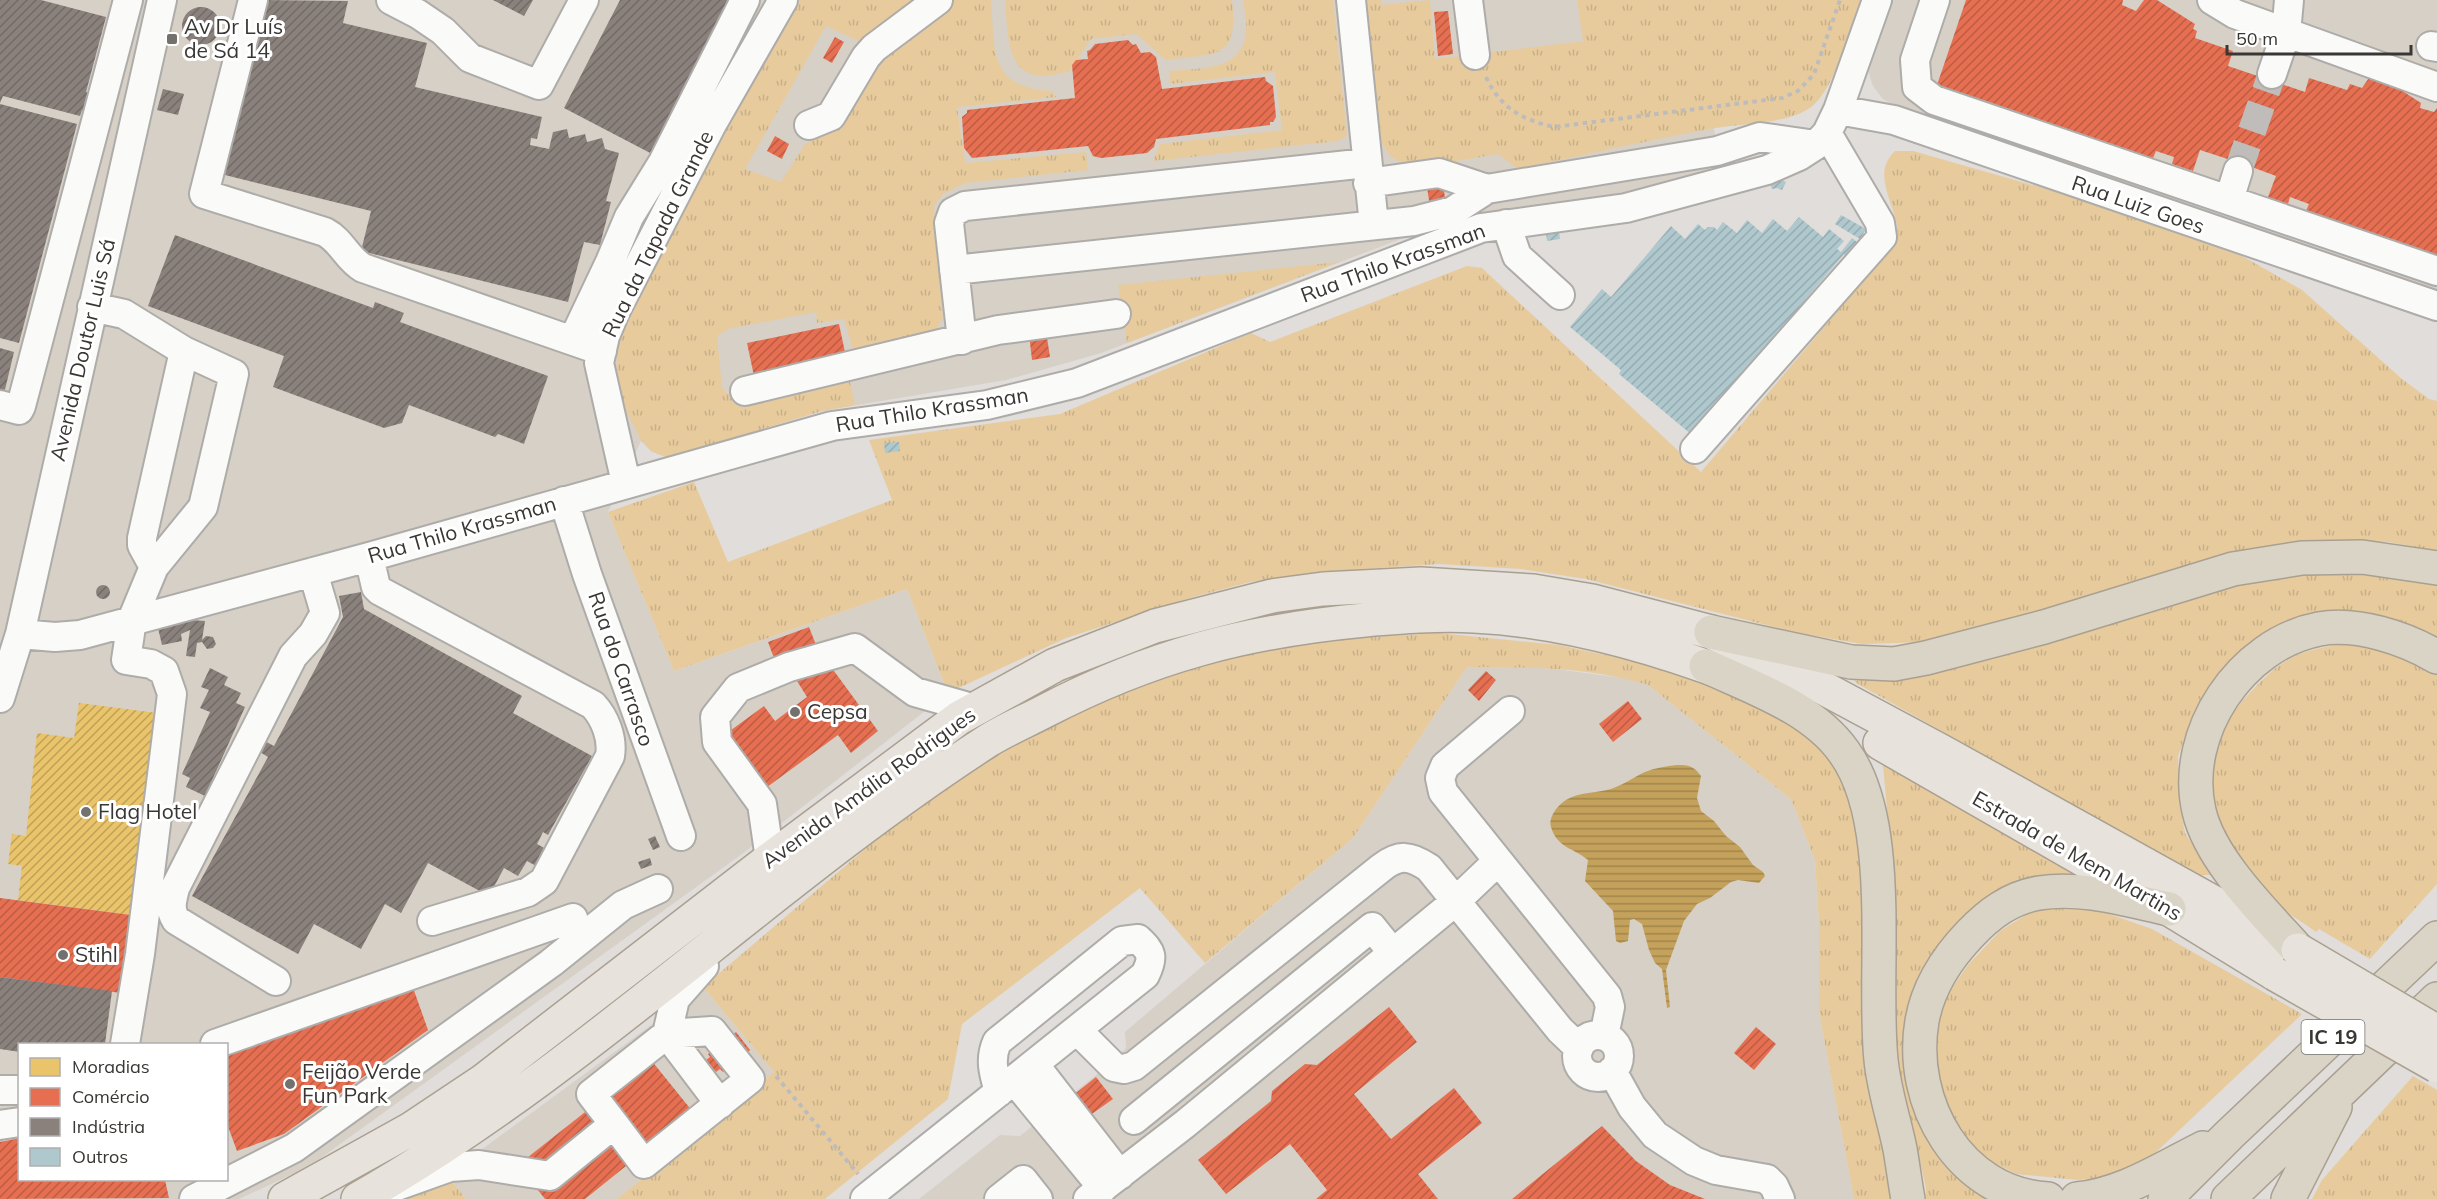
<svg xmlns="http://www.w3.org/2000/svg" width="2437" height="1199" viewBox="0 0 2437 1199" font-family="Mulish,sans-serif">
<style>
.built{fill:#d6d0c7;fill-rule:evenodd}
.grass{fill:url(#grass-tufts)}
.water{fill:url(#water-rules)}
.homes{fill:url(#homes-hatch)}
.shops{fill:url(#shops-hatch)}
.industry{fill:url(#industry-hatch)}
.building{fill:url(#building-hatch)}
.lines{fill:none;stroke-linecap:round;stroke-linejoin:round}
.minor-tunnel{stroke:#bfbcb9;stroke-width:28;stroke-dasharray:28 14;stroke-linecap:butt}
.minor-casing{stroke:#aeaca9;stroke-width:32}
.major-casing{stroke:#a9a091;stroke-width:36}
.highway-casing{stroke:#a9a091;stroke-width:36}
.path{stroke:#bdbcbb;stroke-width:4;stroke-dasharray:4.5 4.5;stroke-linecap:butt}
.minor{stroke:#fafaf9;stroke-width:28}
.major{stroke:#e7e2db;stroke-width:33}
.highway{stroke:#dad4c6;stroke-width:33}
.major-bridge-casing{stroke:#a9a091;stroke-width:36;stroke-linecap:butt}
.major-bridge{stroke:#e7e2db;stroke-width:33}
.poi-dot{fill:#73716e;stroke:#fff;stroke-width:2}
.labels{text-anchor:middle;stroke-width:6;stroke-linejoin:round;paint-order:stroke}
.shield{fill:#fff;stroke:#747371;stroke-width:1.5}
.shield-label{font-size:20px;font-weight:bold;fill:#393734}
.poi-label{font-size:21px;fill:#393734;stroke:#fff;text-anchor:start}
.street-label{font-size:21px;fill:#393734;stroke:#fff}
</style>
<defs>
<pattern id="grass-tufts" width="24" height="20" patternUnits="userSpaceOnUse" patternTransform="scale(1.5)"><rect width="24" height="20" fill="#e7cb9d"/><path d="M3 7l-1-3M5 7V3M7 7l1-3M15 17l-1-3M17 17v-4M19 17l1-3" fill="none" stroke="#c7af88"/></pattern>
<pattern id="water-rules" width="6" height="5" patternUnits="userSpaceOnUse" patternTransform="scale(1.5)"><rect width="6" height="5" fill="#c5a25b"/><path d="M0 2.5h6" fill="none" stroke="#a1854c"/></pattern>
<pattern id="homes-hatch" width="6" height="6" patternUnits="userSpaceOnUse" patternTransform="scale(1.5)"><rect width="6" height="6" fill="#e9c46a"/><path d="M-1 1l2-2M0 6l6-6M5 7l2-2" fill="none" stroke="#bea058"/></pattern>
<pattern id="shops-hatch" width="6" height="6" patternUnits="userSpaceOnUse" patternTransform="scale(1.5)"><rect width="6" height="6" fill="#e76f51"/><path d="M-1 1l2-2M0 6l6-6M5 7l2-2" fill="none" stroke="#bc5c44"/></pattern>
<pattern id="industry-hatch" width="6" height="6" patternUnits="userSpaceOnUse" patternTransform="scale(1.5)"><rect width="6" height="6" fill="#8a817c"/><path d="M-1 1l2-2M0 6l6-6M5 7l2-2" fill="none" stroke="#726a66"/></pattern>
<pattern id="building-hatch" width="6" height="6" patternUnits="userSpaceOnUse" patternTransform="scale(1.5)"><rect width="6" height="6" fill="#aec8cd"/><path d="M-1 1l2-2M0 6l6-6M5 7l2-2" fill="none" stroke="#96acb1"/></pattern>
</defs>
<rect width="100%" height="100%" fill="#e0ddda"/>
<!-- built -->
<path class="built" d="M0,0H1860L1830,82L1819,99L1810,108L1787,118L1714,128L1720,172L1635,192L1456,218L1101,353L1006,380L822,411L660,455L651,451L641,441L608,512L674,671L907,589L948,693L746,851L318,1160L297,1172L239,1199H0ZM20,1044H226V1180H20Z
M1885,0H2437V295L1895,106L1883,99L1873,86L1867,67Z
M1467,667H1540L1630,679L1648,685L1791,799L1815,860L1819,922V1012L1854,1199H919L1000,1135L1020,1136L1111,1063L1126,1048L1125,1032L1353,838Z
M703,987L774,1072L617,1199H466L447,1175Z"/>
<!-- grass -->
<path class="grass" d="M795,0H916L863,43L826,26L745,169L781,182L805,144L836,128L876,55L952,0H991C995,50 988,88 1052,91L1056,97L957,107L965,163L1086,152L1088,170L965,183L943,194L934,206L943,317L934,334L854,353L844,319L817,323L816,312L728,329L717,336L722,388L736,402L849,378L855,405L822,411L668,458L651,451L641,440L616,391L617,350L620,339L696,180Z
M1005,0H1232C1239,61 1216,53 1166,60L1136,34L1091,39L1069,72C1060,73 1050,76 1041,76C1004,74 1008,27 1005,0Z
M1243,0H1333L1347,135L1338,141L1153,161L1160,144L1282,130L1275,72L1170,84L1169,71C1199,68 1245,72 1246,29C1247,19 1244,9 1243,0Z
M1361,0H1381L1382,5L1430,0L1435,59L1583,41L1577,0H1860C1850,28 1835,89 1811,107C1789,124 1743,123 1715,128C1649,140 1584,155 1518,169L1498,154L1415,168L1406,166L1390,156L1377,135Z
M1895,151H1913L2180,227L2242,256L2302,290L2402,379L2429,399L2437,401V551L2389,542L2305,540L2249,549L1997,625L1926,642L1862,644L1798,633L1586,579L1521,569L1439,564L1333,571L1250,582L1193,597L1066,638L948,693L907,589L674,671L608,512L694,482L728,562L892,500L869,440L1060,414L1251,333L1270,342L1467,266L1482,268L1701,472L1897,241C1903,211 1867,177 1895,151Z
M1339,262L1127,343L1118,285Z
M2365,571L2437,579V640L2393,620L2360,613L2259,638L2242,650L2189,728L2178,756L2180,807L2185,833L2212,875H2200L2187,869L1858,684L1846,673L2271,574Z
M1438,633L1559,645L1647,664L1738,693L1812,736L1854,792L1895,1199H1854L1819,1012V922L1815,860L1791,799L1648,685C1590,667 1527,667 1467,667L1353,838L1205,963L1140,888L962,1024L948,1099L825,1199H617L774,1072L703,987L910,811L1024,739L1124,690L1233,656L1293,642Z
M2353,643L2394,654L2437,674V884L2370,959L2319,929L2316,932C2303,922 2287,914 2275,903C2257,886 2243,867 2231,845C2226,836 2220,826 2216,817C2198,772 2216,729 2247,696C2284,655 2299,650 2353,643Z
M1889,762L2083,872L2026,882L1905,1041L1990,1199H1926V1188L1896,1053L1895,898L1883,765Z
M2086,906L2152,929L2302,1014L2152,1156L2127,1168L2099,1178L2078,1180L2017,1174L1984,1159L1954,1125L1945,1103L1937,1069L1938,1025L1944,1000L1968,965L2000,931L2026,915L2048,907Z
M2413,1076L2437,1090V1199H2312L2322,1180Z
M447,1175L466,1199H403Z"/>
<!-- water -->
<path class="water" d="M1677,765C1689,765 1694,766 1701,776L1697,798L1701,811L1714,821L1726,836L1740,847L1753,865L1763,872L1765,876L1759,883L1738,880L1731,882L1710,898L1697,904L1684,921L1666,970L1670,1007L1667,1008L1662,969L1655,963L1649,950L1642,924L1634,919L1630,920L1628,941L1620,943L1616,941L1613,911L1585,881L1588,860C1574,848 1557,848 1551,827C1548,817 1558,805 1566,800C1578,792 1598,793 1611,789C1623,785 1634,777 1645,772C1655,768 1666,766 1677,765Z"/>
<!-- homes -->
<path class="homes" d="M79,703L157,713L131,915L18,900L22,866L8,864L12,834L26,836L37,733L74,738Z"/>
<!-- shops -->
<path class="shops" d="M1966,0H2123L2122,5L2136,11L2144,0H2157L2195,24L2193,29L2197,31L2195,38L2233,51L2228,66L2305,92L2309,78L2347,90L2350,84L2362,88L2373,72L2421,103L2420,108L2434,112L2437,108V256L2306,211L2309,204L2290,197L2288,204L2268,197L2276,176L2249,166L2200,150L2193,171L2172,164L2174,157L2156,151L2153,158L1937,85Z
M1448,11L1453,54L1438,56L1434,12Z
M835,37L844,42L832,63L823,58Z
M1128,40L1133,45L1136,44L1141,53L1150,52L1156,57L1162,89L1265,77L1266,81L1273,86L1276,117L1273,122H1270V125L1156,139L1154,147L1147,153L1101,158L1093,156L1088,146L972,158L964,148L962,117L967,113V110L1075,98L1072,65L1076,60L1088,59L1087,51L1090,50L1095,44Z
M775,136L789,144L782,159L767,151Z
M1443,185L1446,204L1430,207L1427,187Z
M839,324L846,357L754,376L747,343Z
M1046,331L1050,357L1032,360L1029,334Z
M809,627L818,650L777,666L768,642Z
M826,660L878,731L851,753L838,735L763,790L723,736L764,706L775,721L807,697L797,681Z
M1486,671L1496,680L1479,701L1468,690Z
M1628,701L1642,719L1613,742L1599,724Z
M0,898L131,915L121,993L0,977Z
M411,982L428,1030L284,1134L237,1151L226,1121V1048Z
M1389,1007L1417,1042L1354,1094L1391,1139L1454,1088L1482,1123L1418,1174L1438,1199H1316L1327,1190L1290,1144L1226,1194L1198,1160L1271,1101L1272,1091L1305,1064L1317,1065Z
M1756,1027L1776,1044L1754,1070L1734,1053Z
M736,1032L750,1050L723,1072L720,1069L716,1072L706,1060L710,1057L708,1054Z
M651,1060L693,1112L585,1199H545L518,1165Z
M1096,1077L1113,1099L1089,1116L1072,1096Z
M1602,1126L1636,1161L1670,1185L1705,1199H1512Z
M20,1138V1180H165L169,1198L0,1199V1142Z"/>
<!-- industry -->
<path class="industry" d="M0,0H41L106,17L86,92L100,96L95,114L82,110L80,116L3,96L0,103Z
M264,0L348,1L343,23L427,43L415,87L542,117L537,139L531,138L530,145L549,149L553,132L567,129L569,138L585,134L587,142L602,138L605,149L619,153L606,201L611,202L600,245L584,242L568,302L361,251L371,211L221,174Z
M493,0H533L524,16Z
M620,0H734L654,155L564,108Z
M182 26a19 19 0 1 1 38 0a19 19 0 1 1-38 0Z
M163,89L184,94L178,115L157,110Z
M0,104L77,124L19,343L0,338Z
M175,235L373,308L375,302L404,313L400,322L548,376L524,444L498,434L495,437L409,405L402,423L384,428L273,387L284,356L148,306Z
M0,348L14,352L3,398L0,397Z
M96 592a7 7 0 1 1 14 0a7 7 0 1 1-14 0Z
M361,592L364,609L522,696L513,713L592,756L548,835L543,832L537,844L548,850L538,867L527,861L518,876L504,868L489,896L428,863L401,913L385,904L361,949L314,924L298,954L192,896L268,757L260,752L259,738L274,746L343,617L339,596Z
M191,620L205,621L202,640L206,636L213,637L216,644L213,648L207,649L202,642L197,643L195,657L186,656L190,630L181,634L182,641L162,645L158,628Z
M210,668L228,677L224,685L241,693L236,703L245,707L205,796L186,787L190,778L182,774L210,712L200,708L209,690L201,687Z
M655,836L660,847L653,850L648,839Z
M650,858L652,865L641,869L638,862Z
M0,977L112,991L105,1044H20V1052L0,1049Z"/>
<!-- building -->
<path class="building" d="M1778,178L1786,182L1782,190L1777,188L1772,189L1769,181Z
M1841,215L1866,229L1860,239L1835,224Z
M1799,217L1823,237L1829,229L1844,241L1837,249L1841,252L1852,238L1857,242L1845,256L1844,254L1692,435L1619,374L1621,370L1570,327L1602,289L1611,297L1671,226L1685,239L1698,224L1705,230L1708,227H1714L1717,230L1723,222L1737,233L1747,220L1762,233L1773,219L1787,231Z
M1559,231L1560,239L1547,241L1546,234Z
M899,442L900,451L885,453L884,443Z"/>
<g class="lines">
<!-- minor-tunnel -->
<path class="minor-tunnel" d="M2238,171L2272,74"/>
<!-- minor casing -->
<g class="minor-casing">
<path id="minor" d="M253,0L204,194L325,232C342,241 347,259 363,268L602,351
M391,0L418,14L443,31L470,58L539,85L584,0
M1351,0L1374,225
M1468,0L1475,55
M1935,0L1915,60L1917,87L1934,100L2437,271
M2212,0L2235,14L2437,87
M2431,46L2437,47
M2272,74L2286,33L2289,0
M1838,110L1894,120L2437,306
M809,125L831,116L866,57L874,48L938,0
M1368,183L1439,173L1487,189
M2229,200L2238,171
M1506,224L1517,256L1560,295
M954,270L1414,221L1453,211L1487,189L1717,151L1760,137L1816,145
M92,307L124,314L184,351
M573,340L610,262L629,217L663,162L745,0
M962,340L949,223L953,212L965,206L1367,163
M745,391L998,330L1116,314
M0,405L19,410L21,406L128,0
M1695,449L1882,237L1880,223L1827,133
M626,483L599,363L605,336L615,312L712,124L783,0
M564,501L587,574L681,836
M369,557L376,587L380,591L593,705C605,718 613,738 610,756L544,881L528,892L432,921
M20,634L55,637L80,635L369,557L832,426L987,405L1077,383L1481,228L1626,208L1767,170L1799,156L1816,145L1827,133L1838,110L1877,0
M0,698L20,634L162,0
M1510,711L1445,766L1440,778L1443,792L1607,996L1610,1007L1604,1036
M770,859L762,804L717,742L715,717L738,688L789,667L855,648L915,692L975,709
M704,966L675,999L667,1034L720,1104
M276,981L176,920C169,909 172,901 175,888L293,656L313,634L325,613L313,572
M1077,1030L1114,1067L1124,1069L1134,1066L1381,868C1399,854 1410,855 1429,868L1560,1030L1579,1048
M1577 1056a21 21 0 1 1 42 0a21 21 0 1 1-42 0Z
M125,1044L140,954L172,694L164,671L151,664L126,660L132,620L154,567L203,507L234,374L184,351L142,538V545L154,567
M215,1044L573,918L580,939
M1034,1064L1120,1175
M1612,1071L1632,1107L1655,1135L1694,1161L1716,1170L1767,1179L1774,1186L1780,1199
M1014,1080L1103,1188
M0,1090H20
M1134,1120L1372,927L1393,953
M0,1125L20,1122
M394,1187L450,1167L479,1165L550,1176L614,1124L644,1164L750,1079L712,1031L667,1034L591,1094L614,1124
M194,1199L294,1148L551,963L623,905L658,889
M865,1199L1145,975C1154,957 1152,952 1138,939L1122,941L997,1042C989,1060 994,1074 999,1092
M999,1199L1023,1180L1038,1199
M1088,1199L1185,1124L1456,901L1498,861"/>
</g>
<!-- major casing -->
<g class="major-casing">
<path id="major" d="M1880,743L2169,909L2275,974
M285,1199L411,1129L483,1081L770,859L959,718L1055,665L1155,626L1272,596L1323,589L1421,584L1533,591L1592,601L1711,632L1814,683L1941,751L2292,946
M358,1199C585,1070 770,881 989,740C1007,729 1026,721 1045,711C1151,656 1246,631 1365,620C1401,617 1438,614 1474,616C1562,620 1650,645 1732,676"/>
</g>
<!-- highway casing -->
<g class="highway-casing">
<path id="highway" d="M1711,632L1851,662L1894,664L1926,658L2044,627L2233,569L2302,558L2362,557L2437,568
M1706,666C1753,688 1813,708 1844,752C1896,823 1872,973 1881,1060C1884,1090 1894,1120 1900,1149C1903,1166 1905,1183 1908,1199
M2298,950C2265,913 2210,860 2199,811C2181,733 2241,644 2319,629C2357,622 2405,638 2437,657
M2048,1199C1959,1194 1908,1102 1922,1021C1928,987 1947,958 1970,934C1989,914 2010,898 2039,893C2082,886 2127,900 2169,909
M2077,1199C2122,1195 2163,1168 2203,1148
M2165,1199L2229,1135L2437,938
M2228,1199L2437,999
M2288,1199L2335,1107"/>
</g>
<!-- path -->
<path class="path" d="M1486,77C1500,108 1523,120 1554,127L1782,98L1798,91L1814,74L1840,0
M776,1076L858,1174"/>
<!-- minor -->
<use href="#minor" class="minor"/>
<!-- major -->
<use href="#major" class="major"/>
<!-- highway -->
<use href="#highway" class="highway"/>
<!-- major-bridge casing -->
<g class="major-bridge-casing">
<path id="major-bridge" d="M2298,950L2437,1032
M2275,974L2437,1066"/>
</g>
<!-- major-bridge -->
<use href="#major-bridge" class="major-bridge"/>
</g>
<!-- markers -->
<g class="poi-dot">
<rect x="166" y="33" width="12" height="12" rx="3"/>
<circle cx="795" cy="712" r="6"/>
<circle cx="86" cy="812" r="6"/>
<circle cx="63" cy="955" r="6"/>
<circle cx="290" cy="1084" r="6"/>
</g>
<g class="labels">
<!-- shield labels -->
<rect class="shield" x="2301.5" y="1020" width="63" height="34" rx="4.5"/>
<g class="shield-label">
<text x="2333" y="1044">IC 19</text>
</g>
<!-- poi labels -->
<g class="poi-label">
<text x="184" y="34">Av Dr Luís<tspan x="184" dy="24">de Sá 14</tspan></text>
<text x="807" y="719">Cepsa</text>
<text x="98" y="819">Flag Hotel</text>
<text x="75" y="962">Stihl</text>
<text x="302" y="1079">Feijão Verde<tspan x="302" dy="24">Fun Park</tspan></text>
</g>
<!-- street labels -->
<g class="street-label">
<text transform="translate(2138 205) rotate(19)" y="7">Rua Luiz Goes</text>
<text transform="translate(658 234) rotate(-64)" y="7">Rua da Tapada Grande</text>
<text transform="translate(1393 263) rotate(-20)" y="7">Rua Thilo Krassman</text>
<text transform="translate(83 350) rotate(-77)" y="7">Avenida Doutor Luis Sá</text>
<text transform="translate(932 410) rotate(-9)" y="7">Rua Thilo Krassman</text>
<text transform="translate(462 530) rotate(-16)" y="7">Rua Thilo Krassman</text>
<text transform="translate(621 669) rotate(71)" y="7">Rua do Carrasco</text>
<text transform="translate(869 788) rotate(-36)" y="7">Avenida Amália Rodrigues</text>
<text transform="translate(2077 856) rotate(30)" y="7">Estrada de Mem Martins</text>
</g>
</g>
<!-- legend -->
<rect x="18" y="1043" width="210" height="138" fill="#ffffff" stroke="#b0afae" stroke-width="1.5"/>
<rect x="30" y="1058" width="30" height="18" fill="#e9c46a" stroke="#b0afae" stroke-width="1.5"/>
<text x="72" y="1073" font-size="18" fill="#393734">Moradias</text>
<rect x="30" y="1088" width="30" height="18" fill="#e76f51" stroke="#b0afae" stroke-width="1.5"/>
<text x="72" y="1103" font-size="18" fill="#393734">Comércio</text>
<rect x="30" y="1118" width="30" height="18" fill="#8a817c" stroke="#b0afae" stroke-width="1.5"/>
<text x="72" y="1133" font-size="18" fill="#393734">Indústria</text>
<rect x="30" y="1148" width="30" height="18" fill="#aec8cd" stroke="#b0afae" stroke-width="1.5"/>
<text x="72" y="1163" font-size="18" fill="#393734">Outros</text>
<!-- scale -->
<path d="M2227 45v9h184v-9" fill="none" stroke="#393734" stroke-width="3"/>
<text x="2236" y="45" font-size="18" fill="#393734" stroke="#ffffff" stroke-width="4.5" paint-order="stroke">50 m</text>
</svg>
